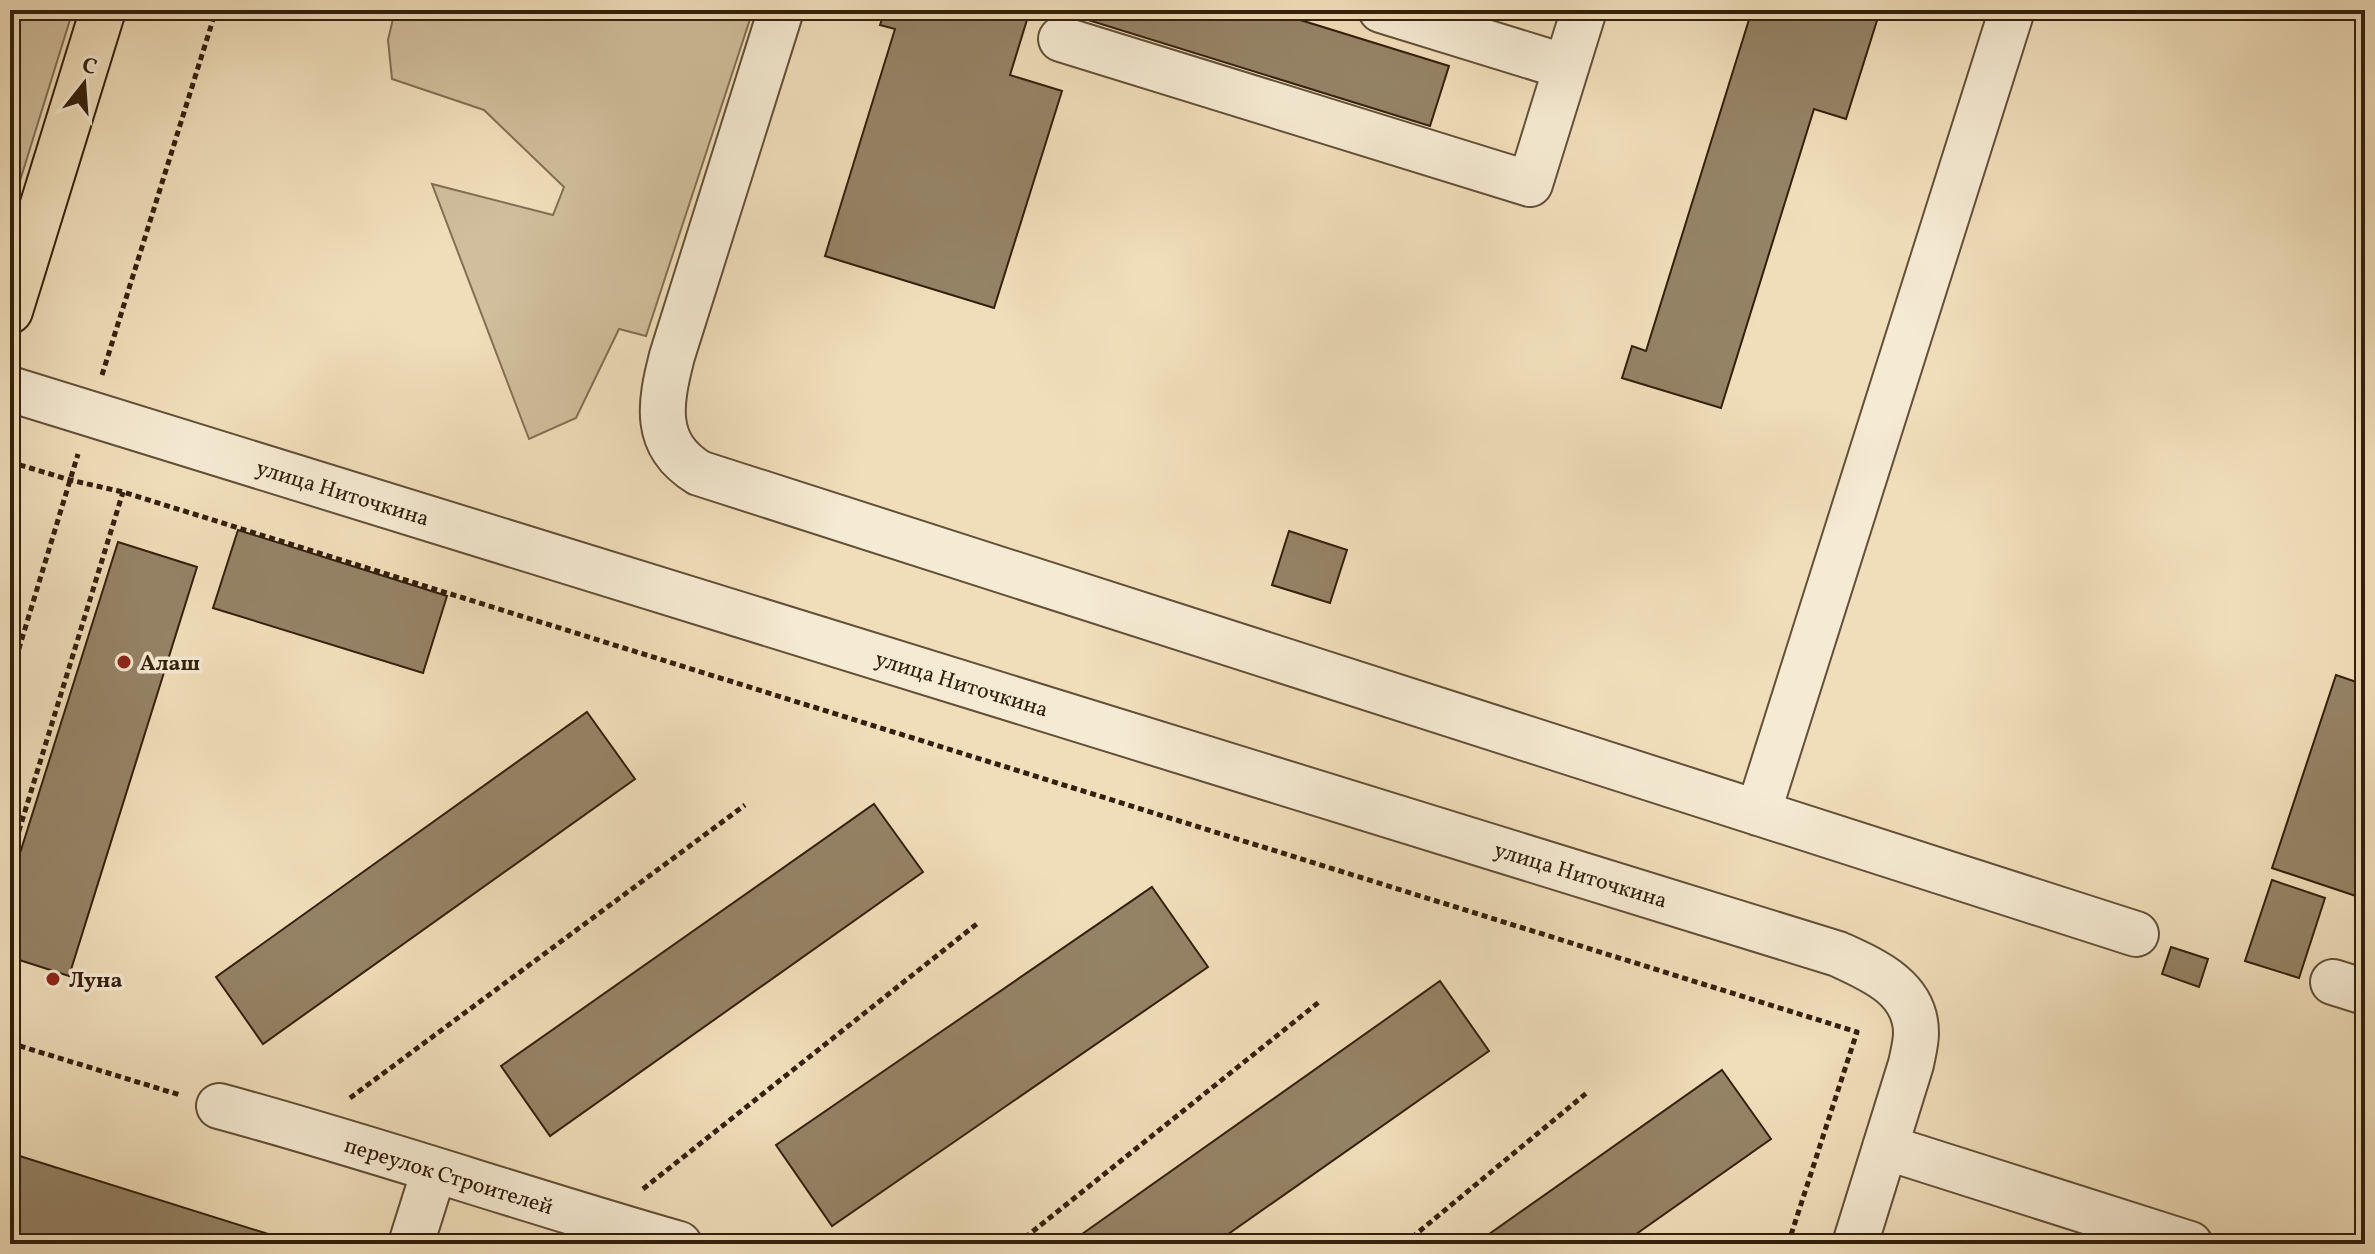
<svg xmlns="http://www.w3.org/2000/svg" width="2375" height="1254" viewBox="0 0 2375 1254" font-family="Vollkorn,serif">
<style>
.green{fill:#d0be9c;stroke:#826f54;stroke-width:2}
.building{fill:#958366;stroke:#33200c;stroke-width:2}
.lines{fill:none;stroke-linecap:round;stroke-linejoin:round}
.minor-casing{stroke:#625038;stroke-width:48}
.major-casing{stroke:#33200c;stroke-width:48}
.path{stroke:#33200c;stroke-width:5;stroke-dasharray:6 4;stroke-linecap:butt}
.minor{stroke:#f5ead2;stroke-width:44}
.major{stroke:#f0deba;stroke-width:44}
.poi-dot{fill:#8f2418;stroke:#f5ead2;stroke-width:3}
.labels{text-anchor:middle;stroke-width:7;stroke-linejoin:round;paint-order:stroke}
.street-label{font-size:22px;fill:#33200c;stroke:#f5ead2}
.poi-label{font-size:22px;font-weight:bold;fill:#33200c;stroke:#f5ead2;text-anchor:start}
</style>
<rect width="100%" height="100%" fill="#f0deba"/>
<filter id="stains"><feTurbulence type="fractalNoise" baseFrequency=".0025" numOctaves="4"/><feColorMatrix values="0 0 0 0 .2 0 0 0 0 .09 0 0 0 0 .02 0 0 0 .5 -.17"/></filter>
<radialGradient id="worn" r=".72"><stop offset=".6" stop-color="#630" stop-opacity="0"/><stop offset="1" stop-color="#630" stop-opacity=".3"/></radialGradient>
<!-- green -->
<path class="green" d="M10,10H73L10,213Z
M395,10H753L646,336L619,329L576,418L529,439L432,184L553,215L564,187L484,110L392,79L388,40Z"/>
<!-- building -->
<path class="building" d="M885,10H1030L1010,75L1062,91L994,308L825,256L895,29L880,25Z
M1056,10H1268L1449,66L1430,126Z
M1752,10L1880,11L1846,119L1814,109L1721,408L1622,378L1632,346L1646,351Z
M238,530L447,596L423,673L213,608Z
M1289,531L1347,550L1330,603L1272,585Z
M118,542L197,567L69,976L10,957V885Z
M2336,675L2365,685V899L2272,868Z
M587,712L635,779L263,1044L216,977Z
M874,804L923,872L550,1136L501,1066Z
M2272,880L2325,898L2299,978L2245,961Z
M1152,887L1208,967L832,1226L776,1145Z
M2171,947L2208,959L2199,987L2162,974Z
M1440,981L1489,1051L1214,1244H1068Z
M1722,1070L1771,1139L1622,1244H1475Z
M10,1153L300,1244H10Z"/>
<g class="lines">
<!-- minor casing -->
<g class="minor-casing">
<path id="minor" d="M781,10L672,356C660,403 652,444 699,473L2136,934
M1381,10L1566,67
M1061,39L1530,184L1584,10
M10,389L1838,954C1873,970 1916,988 1916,1033C1916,1043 1913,1054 1911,1064L1855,1244
M1758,813L2012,10
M2333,982L2365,992
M219,1106C374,1148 525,1200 679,1244
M1885,1147L2190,1244
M411,1244L434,1171"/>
</g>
<!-- major casing -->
<g class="major-casing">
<path id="major" d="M10,311L103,10"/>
</g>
<!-- path -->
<path class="path" d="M102,375L216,10
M10,462L70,480L123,492L1857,1032L1788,1244
M10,678L78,454
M10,860L123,492
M10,1043L180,1095
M350,1098L745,805
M643,1189L978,923
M1017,1244L1319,1002
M1404,1244L1589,1091"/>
<!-- minor -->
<use href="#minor" class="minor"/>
<!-- major -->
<use href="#major" class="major"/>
</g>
<!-- markers -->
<g class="poi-dot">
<circle cx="124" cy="662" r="8"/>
<circle cx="53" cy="979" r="8"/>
</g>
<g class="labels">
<!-- street labels -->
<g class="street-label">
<text transform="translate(343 492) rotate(17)" y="8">улица Ниточкина</text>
<text transform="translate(962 683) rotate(17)" y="8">улица Ниточкина</text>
<text transform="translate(1581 874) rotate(17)" y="8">улица Ниточкина</text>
<text transform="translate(449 1175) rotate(17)" y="8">переулок Строителей</text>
</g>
<!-- poi labels -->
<g class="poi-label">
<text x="140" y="670">Алаш</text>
<text x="69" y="987">Луна</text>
</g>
</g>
<!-- margin -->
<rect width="2375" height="1254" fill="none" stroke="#f0deba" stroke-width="40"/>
<rect x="12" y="12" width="2351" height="1230" fill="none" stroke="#33200c" stroke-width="4"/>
<rect x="20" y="20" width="2335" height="1214" fill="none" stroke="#33200c" stroke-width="2"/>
<!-- north arrow -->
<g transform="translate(84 84) rotate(17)" stroke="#f5ead2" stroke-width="6" paint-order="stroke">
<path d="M0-6L14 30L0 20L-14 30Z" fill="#33200c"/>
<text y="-12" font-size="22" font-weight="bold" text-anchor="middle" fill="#33200c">С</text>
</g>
<rect width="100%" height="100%" filter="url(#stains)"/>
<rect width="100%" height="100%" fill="url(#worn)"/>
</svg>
